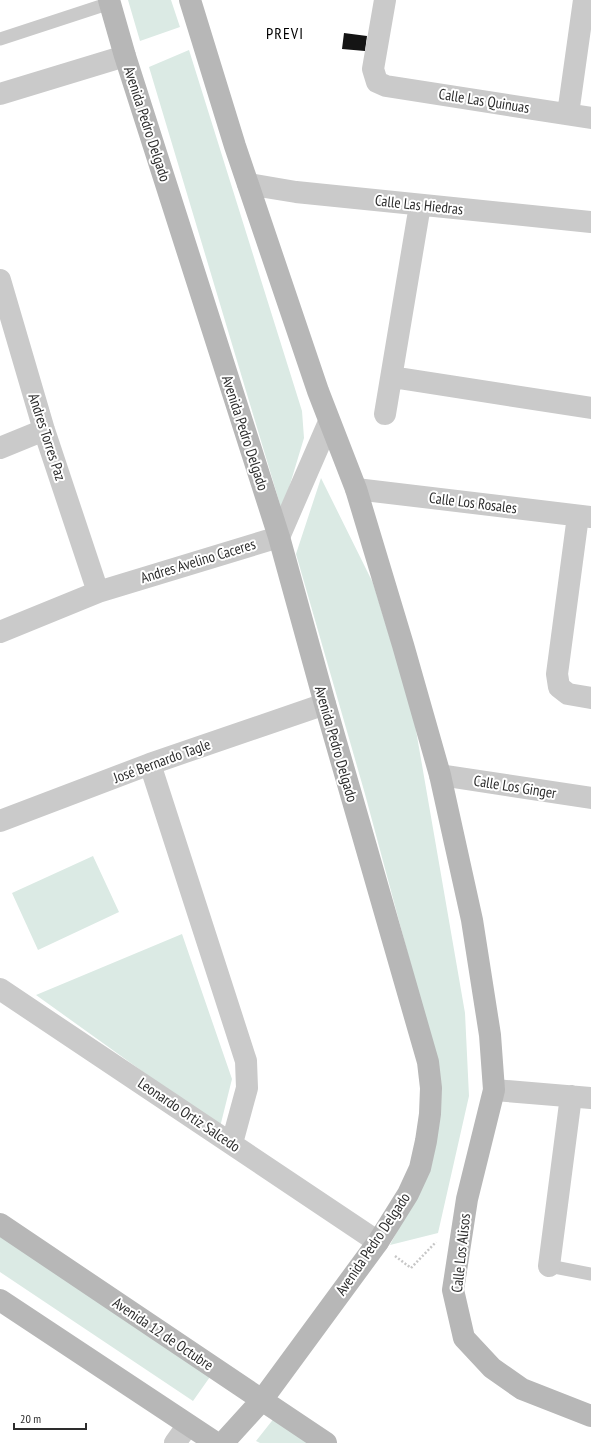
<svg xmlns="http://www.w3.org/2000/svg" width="591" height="1443" viewBox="0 0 591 1443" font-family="'PT Sans Narrow',sans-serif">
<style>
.green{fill:#dbeae4}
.building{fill:#141414}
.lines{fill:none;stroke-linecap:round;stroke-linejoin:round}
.path{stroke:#c7c7c7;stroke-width:2.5;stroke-dasharray:2 2;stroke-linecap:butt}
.lane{stroke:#cacaca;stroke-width:13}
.street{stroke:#cacaca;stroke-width:22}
.secondary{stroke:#b7b7b7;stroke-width:22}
.labels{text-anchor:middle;stroke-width:4;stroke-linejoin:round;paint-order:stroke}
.street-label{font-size:15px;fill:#2d2d2d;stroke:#fff}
.neighbourhood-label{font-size:16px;letter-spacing:1px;fill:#000;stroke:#fff}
</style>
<rect width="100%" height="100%" fill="#fff"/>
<!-- green -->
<path class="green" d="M128,0H171L180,27L140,41Z
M189,50L302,411L304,438L282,511L149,67Z
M321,478L373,583L413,713L465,1013L469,1096L438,1233L390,1245L432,1163L439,1070L365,794L296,554Z
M93,856L119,912L38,950L12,893Z
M182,934L232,1079L220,1127L36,995Z
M0,1229L212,1374L193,1401L0,1272Z
M275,1417L313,1443H260L256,1441Z"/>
<!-- building -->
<path class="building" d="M344,33L367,36L365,51L342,49Z"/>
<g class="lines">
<!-- path -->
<path class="path" d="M395,1256L411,1268L436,1242"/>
<!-- lane -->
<path class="lane" d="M0,39L110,3
M549,1266L591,1274"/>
<!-- street -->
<path class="street" d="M385,0L373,69L377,82L386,86L591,118
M0,94L125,56
M568,114L584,0
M248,184L296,192L591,222
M0,280L44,430L98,592
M392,377L591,408
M385,414L420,205
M0,448L44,430
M356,489L591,517
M578,516L557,674L559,687L568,694L591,698
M0,632L98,592L279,537L329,422
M150,764L246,1061L247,1088L232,1143
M440,775L591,798
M0,821L150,764L325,704
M0,989L378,1242
M494,1090L591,1098
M549,1266L571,1096
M175,1443L188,1425"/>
<!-- secondary -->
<path class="secondary" d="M109,0L125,56L279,537L325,704L428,1062L431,1088L430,1114L426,1141L420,1168L408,1194L378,1242L262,1400L223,1443
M190,0L235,146L318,391L356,489L403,645L440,775L472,920L490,1035L494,1090L467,1199L453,1290L464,1338L492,1368L522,1389L591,1416
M0,1224L326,1443
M0,1300L216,1443"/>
</g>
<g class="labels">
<!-- street labels -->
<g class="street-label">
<text transform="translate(484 101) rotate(9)" y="5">Calle Las Quinuas</text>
<text transform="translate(147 124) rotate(72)" y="5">Avenida Pedro Delgado</text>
<text transform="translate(419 205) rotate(6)" y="5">Calle Las Hiedras</text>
<text transform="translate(245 433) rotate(72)" y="5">Avenida Pedro Delgado</text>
<text transform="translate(47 437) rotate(72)" y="5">Andres Torres Paz</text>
<text transform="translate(473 503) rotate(7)" y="5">Calle Los Rosales</text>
<text transform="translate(198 561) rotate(-17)" y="5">Andres Avelino Caceres</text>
<text transform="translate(336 744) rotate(74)" y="5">Avenida Pedro Delgado</text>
<text transform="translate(162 761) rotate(-20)" y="5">José Bernardo Tagle</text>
<text transform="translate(515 787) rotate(9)" y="5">Calle Los Ginger</text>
<text transform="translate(189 1115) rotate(34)" y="5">Leonardo Ortiz Salcedo</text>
<text transform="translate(373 1244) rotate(-56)" y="5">Avenida Pedro Delgado</text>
<text transform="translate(461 1253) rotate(-84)" y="5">Calle Los Alisos</text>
<text transform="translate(163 1334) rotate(34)" y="5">Avenida 12 de Octubre</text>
</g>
<!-- neighbourhood labels -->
<g class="neighbourhood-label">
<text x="285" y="39">PREVI</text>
</g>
</g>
<!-- scale -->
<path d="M14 1423v6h72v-6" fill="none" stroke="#2d2d2d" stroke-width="2"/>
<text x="20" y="1423" font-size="12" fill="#2d2d2d" stroke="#ffffff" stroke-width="3" paint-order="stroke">20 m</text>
</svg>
